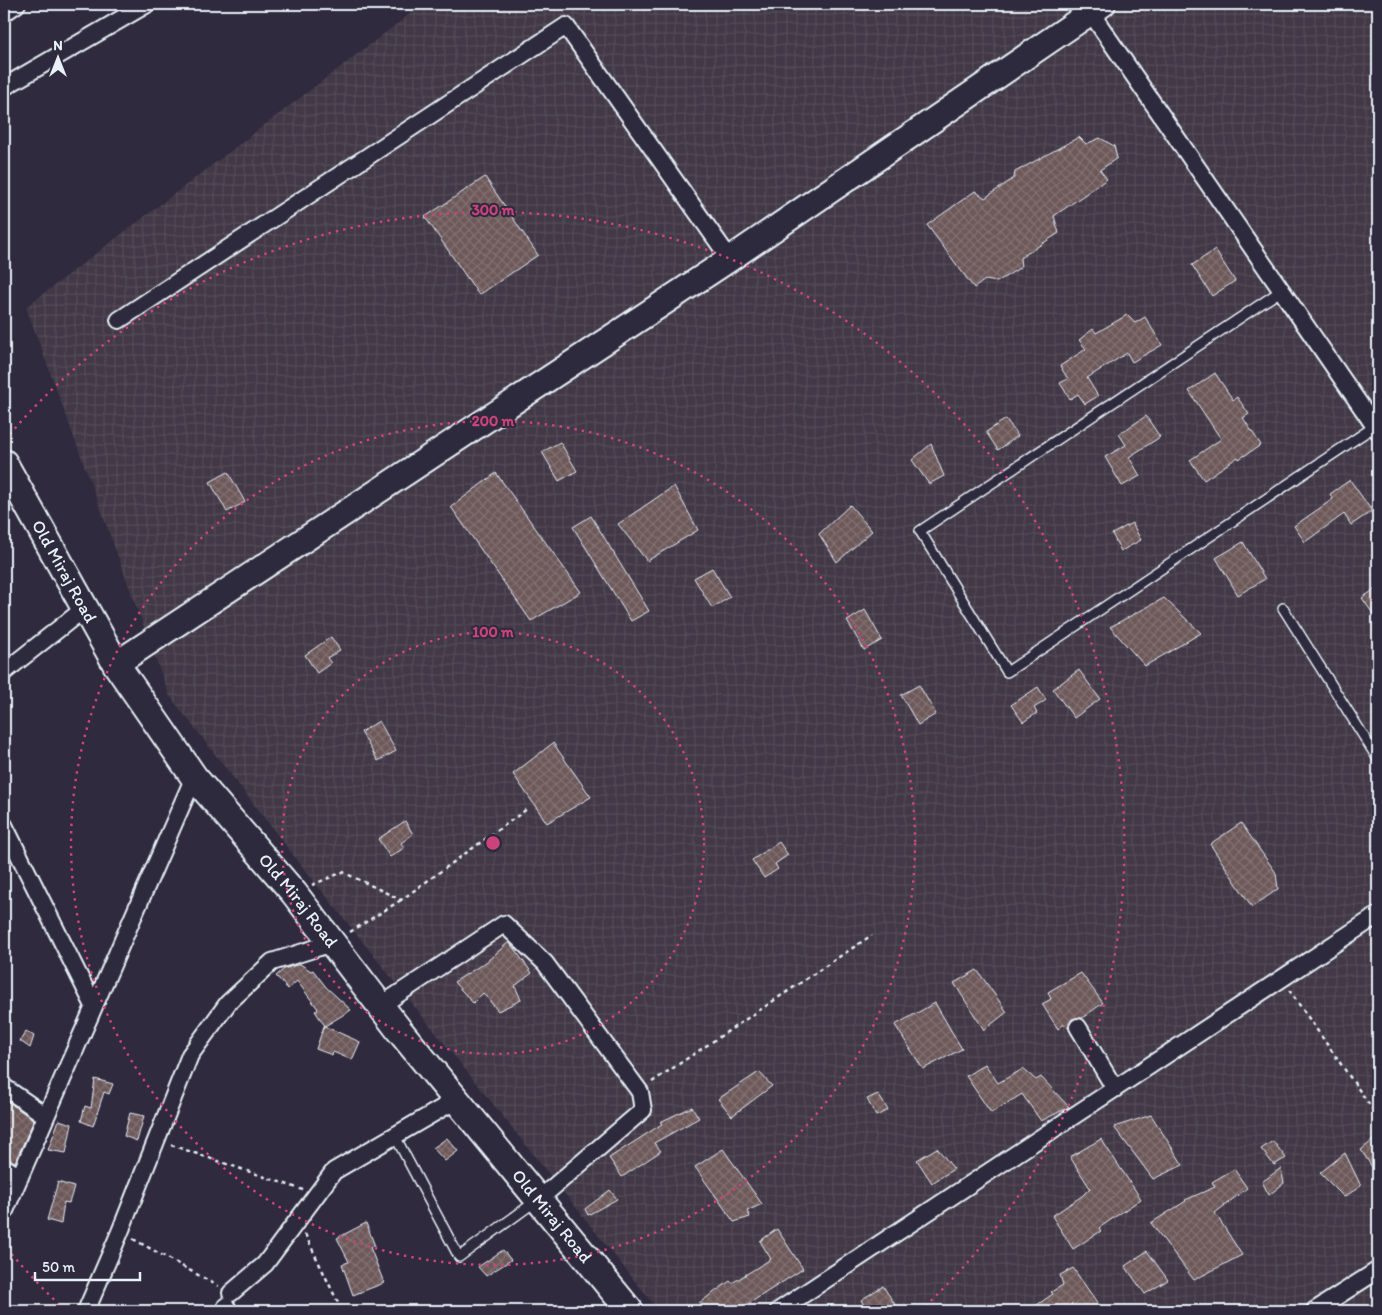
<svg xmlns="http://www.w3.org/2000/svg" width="1382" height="1315" viewBox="0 0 1382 1315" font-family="Itim,sans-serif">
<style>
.industrial{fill:url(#industrial-grid)}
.building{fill:url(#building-cross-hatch);stroke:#e8f1f8}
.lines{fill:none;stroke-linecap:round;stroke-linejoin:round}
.service-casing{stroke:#e8f1f8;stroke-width:12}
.minor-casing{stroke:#e8f1f8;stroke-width:20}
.secondary-casing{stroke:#e8f1f8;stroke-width:28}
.primary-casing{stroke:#e8f1f8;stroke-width:30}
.path{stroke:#e8f1f8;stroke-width:2.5;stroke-dasharray:4 4;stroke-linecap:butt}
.service{stroke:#2f2a3d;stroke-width:9}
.minor{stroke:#2f2a3d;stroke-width:16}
.secondary{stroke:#2f2a3d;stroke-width:24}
.primary{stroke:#2f2a3d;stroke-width:26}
.ring{fill:none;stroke:#ca437a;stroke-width:2.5;stroke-dasharray:2.5 5}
.labels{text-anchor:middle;stroke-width:4;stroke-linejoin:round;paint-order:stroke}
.street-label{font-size:18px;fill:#e8f1f8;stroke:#2f2a3d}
.centre{fill:#ca437a;stroke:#2f2a3d;stroke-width:2.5}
.ring-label{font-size:15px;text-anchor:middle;font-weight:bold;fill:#ca437a;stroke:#2f2a3d;stroke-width:4;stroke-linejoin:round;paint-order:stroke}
</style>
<defs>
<pattern id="industrial-grid" width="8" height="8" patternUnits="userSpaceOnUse" patternTransform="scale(1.25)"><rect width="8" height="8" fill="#423846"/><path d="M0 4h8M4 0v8" fill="none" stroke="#544c58"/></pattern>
<pattern id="building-cross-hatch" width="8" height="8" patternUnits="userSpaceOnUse" patternTransform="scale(1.25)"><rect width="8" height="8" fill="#6d595a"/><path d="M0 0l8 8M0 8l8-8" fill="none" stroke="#827172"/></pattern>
</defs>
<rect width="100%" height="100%" fill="#2f2a3d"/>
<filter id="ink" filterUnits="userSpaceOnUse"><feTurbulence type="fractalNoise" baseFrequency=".02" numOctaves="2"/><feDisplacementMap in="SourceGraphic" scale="10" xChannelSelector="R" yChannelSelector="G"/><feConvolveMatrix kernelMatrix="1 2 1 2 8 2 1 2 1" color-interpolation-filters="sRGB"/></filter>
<g filter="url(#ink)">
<!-- industrial -->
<path class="industrial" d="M423,4H1378V1311H659L305,870L169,695L26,307Z"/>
<!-- building -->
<path class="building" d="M1079,137L1086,144L1100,138L1114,146L1117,158L1100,170L1107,179L1054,216L1059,233L1020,258L1021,267L997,282L985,280L974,288L927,225L975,191L985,198L1014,178L1015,172Z
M485,177L538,255L479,295L425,217Z
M1215,250L1235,281L1212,296L1192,265Z
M1127,315L1135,323L1145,317L1162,345L1132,362L1127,353L1087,378L1098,396L1085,404L1078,394L1070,399L1060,383L1068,379L1060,366L1086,349L1079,340L1093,329L1096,333Z
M1215,373L1233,400L1237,397L1249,414L1243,418L1261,445L1239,459L1238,457L1204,480L1190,460L1221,439L1189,391Z
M1146,416L1160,437L1129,457L1140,476L1122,486L1105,457L1126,445L1119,434Z
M1006,419L1018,436L998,450L986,432Z
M560,442L577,471L559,481L542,452Z
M931,444L944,476L929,484L912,460Z
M228,472L245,502L227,512L210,482Z
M496,473L581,592L531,621L451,507Z
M1350,480L1372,511L1351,525L1344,514L1305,542L1294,526L1333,499L1330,494Z
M674,486L698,530L647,561L618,524Z
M850,505L872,531L837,562L819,534Z
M591,516L649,611L631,621L573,527Z
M1132,523L1141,540L1121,551L1112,534Z
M1243,542L1265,579L1238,595L1216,558Z
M712,568L730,597L712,608L694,578Z
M1378,587V621L1362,598Z
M1164,598L1201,633L1145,666L1110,627Z
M865,610L882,640L864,650L847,621Z
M331,637L340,650L327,658L331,663L317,673L305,655Z
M1079,670L1100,699L1074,718L1053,689Z
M919,685L936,714L918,725L901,695Z
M1038,687L1046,700L1034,708L1037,713L1023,722L1011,705Z
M379,721L396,751L378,761L361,732Z
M553,743L591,797L547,823L513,774Z
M405,821L413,834L401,843L404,848L390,857L378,839Z
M1241,823L1276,873L1278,889L1252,907L1210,844Z
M779,842L788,855L775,864L778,869L764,878L752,860Z
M509,942L532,973L515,986L521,1000L498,1011L483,993L473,1003L454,982L486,962Z
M300,964L311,971L313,970L326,987L351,1010L325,1026L315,1011L318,1009L297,981L288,989L276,976L284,969Z
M977,970L1007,1012L984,1030L954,983Z
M1081,973L1103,1003L1082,1018L1072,1019L1068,1028L1064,1024L1058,1029L1042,1004L1051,999L1048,992Z
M935,1003L962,1049L923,1069L895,1025Z
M324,1026L360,1042L352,1060L333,1052L332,1055L316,1049Z
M26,1031L34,1036L30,1048L20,1041Z
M985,1064L998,1083L1023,1069L1036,1080L1041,1077L1069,1107L1041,1121L1022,1094L991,1113L966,1076Z
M759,1072L772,1086L732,1116L718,1099Z
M95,1079L113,1084L109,1094L104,1092L93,1126L81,1121L85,1106L91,1108Z
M878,1094L888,1110L876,1116L867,1099Z
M4,1099L34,1120L15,1162L4,1157Z
M692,1107L699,1118L654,1143L661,1151L622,1177L609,1158L662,1124L660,1122Z
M130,1113L144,1116L137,1141L124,1136Z
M1151,1115L1183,1165L1153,1179L1114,1127Z
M59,1120L72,1124L66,1153L48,1150Z
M1378,1136V1176L1361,1150Z
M447,1138L458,1151L445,1161L433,1148Z
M1101,1139L1141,1199L1099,1228L1101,1231L1073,1249L1052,1216L1082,1196L1090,1188L1070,1157Z
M1273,1141L1286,1158L1274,1165L1261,1149Z
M937,1148L954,1169L932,1183L917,1160Z
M723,1149L762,1204L747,1211L750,1217L734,1222L695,1167Z
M1345,1153L1361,1186L1344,1197L1320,1173Z
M1281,1168L1284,1183L1269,1195L1262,1182Z
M1234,1169L1247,1188L1215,1213L1242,1255L1194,1280L1151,1223L1186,1201L1185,1200L1215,1187L1212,1182Z
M58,1182L74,1187L69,1203L64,1202L61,1224L47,1220Z
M610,1190L617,1199L588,1215L585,1209Z
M366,1223L375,1246L370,1247L384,1283L353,1295L342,1264L349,1262L337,1238Z
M777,1229L803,1269L737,1311H704L699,1303L730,1281L732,1283L771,1259L760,1241Z
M503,1250L511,1260L486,1276L478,1267Z
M1147,1251L1168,1280L1145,1294L1125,1266Z
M1073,1268L1103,1311H1028L1053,1294L1051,1292L1063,1285L1060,1275Z
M883,1286L899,1311H867L861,1300Z"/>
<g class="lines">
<!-- service casing -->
<g class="service-casing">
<path id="service" d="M1282,290L920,531L1007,672L1375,426
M1283,608L1378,759
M395,1136L459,1257L536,1201"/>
</g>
<!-- minor casing -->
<g class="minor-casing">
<path id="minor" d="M4,13L17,4
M1091,13L1378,431
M4,87L147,4
M119,320L566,26L730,259
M4,672L85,608
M4,825L94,1006
M380,1006L504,924L545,963L640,1092L643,1110L538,1200
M1078,1027L1115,1089
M4,1087L46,1116
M4,1167L20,1177
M4,1213L194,777
M231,1293L265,1264L334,1171L456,1100
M226,1306L229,1311
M86,1311L120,1232L190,1055L228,1003L272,962L332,943
M778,1311L1378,915
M1314,1311L1378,1270"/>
</g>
<!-- secondary casing -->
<g class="secondary-casing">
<path id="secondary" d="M116,664L730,259L1103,4"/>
</g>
<!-- primary casing -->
<g class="primary-casing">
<g id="primary">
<path id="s1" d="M4,463L116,664L194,777L294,893L399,1030L630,1311"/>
</g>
</g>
<!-- path -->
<path class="path" d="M312,885L343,872L401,900L527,809
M350,932L401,900
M1289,990L1378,1117
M652,1082L872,935
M171,1145L303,1190
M305,1234L342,1311
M133,1239L218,1286"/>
<!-- service -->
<use href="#service" class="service"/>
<!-- minor -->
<use href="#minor" class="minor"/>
<!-- secondary -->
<use href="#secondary" class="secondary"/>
<!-- primary -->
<use href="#primary" class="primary"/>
</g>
</g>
<!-- distance rings -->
<g class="ring">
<circle cx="493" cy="843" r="211"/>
<circle cx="493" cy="843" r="422"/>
<path d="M65 1310A633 633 0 0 1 5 1246M5 440A633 633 0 1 1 921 1310"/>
</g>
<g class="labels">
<!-- street labels -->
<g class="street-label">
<text dy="6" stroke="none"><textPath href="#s1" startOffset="124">Old Miraj Road</textPath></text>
<text dy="6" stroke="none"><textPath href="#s1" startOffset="529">Old Miraj Road</textPath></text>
<text dy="6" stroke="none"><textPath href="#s1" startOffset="934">Old Miraj Road</textPath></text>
</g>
</g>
<circle cx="493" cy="843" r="8" class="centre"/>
<g class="ring-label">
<text x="493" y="215">300 m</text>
<text x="493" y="426">200 m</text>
<text x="493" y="637">100 m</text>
</g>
<!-- margin -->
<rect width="1382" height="1315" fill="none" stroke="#2f2a3d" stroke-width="20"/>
<rect x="10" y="10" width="1362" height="1295" fill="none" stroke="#e8f1f8" stroke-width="2" filter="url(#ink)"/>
<!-- north arrow -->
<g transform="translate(58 58)" stroke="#2f2a3d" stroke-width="4" paint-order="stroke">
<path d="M0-4L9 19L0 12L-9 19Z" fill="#e8f1f8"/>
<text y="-8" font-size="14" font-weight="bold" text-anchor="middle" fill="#e8f1f8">N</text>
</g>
<!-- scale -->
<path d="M35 1272v8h105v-8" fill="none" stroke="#e8f1f8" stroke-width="2.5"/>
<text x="42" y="1272" font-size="15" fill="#e8f1f8" stroke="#2f2a3d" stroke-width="4" paint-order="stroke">50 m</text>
</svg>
